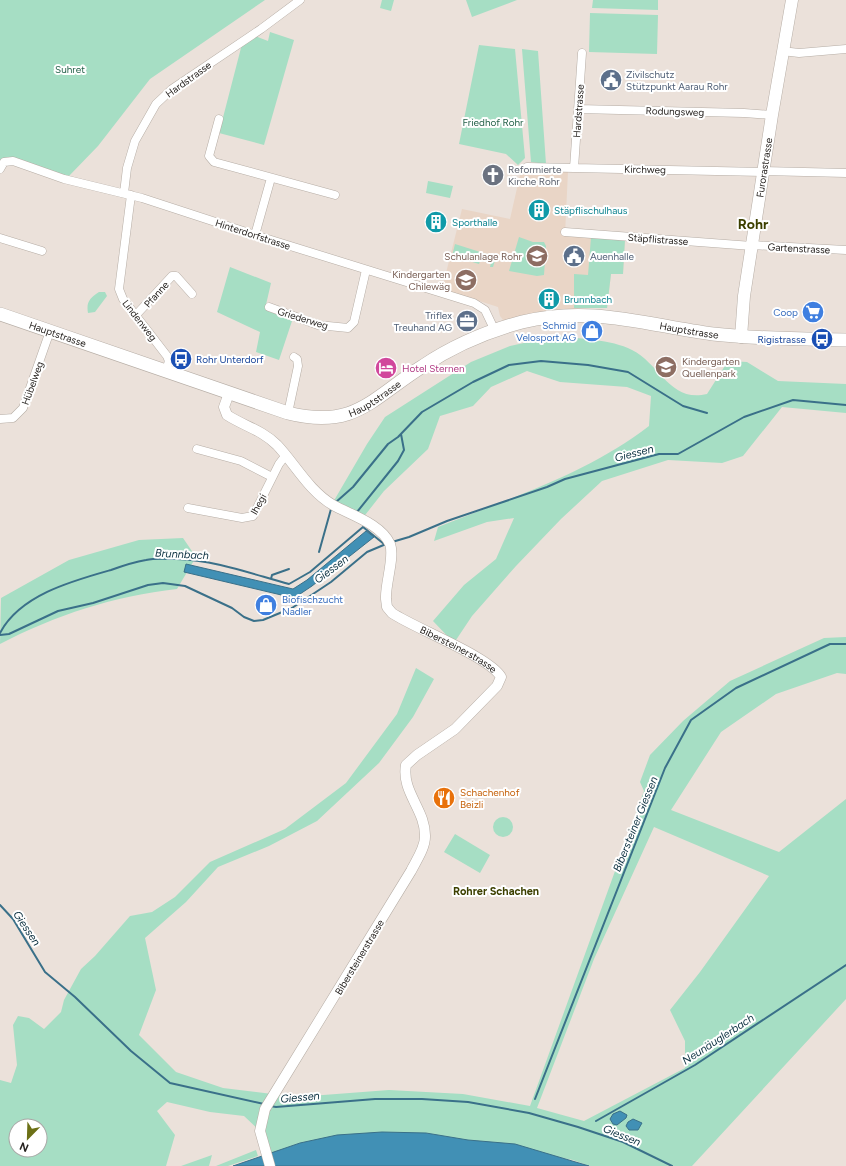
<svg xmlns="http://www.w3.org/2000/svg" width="846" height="1166" viewBox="0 0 846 1166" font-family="Figtree,sans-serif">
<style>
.education{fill:#e9d5c6}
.green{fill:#a6dec4;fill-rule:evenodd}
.water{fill:#4190b5;stroke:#3a7089}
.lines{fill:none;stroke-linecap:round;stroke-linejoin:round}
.stream{stroke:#3a7089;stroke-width:2}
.minor-casing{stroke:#b6ada5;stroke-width:9}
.tertiary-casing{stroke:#b6ada5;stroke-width:11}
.secondary-casing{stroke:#b6ada5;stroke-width:13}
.primary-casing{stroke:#b6ada5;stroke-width:14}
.minor{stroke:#fff;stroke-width:8}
.tertiary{stroke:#fff;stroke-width:10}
.secondary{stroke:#fff;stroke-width:12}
.primary{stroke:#fff;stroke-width:13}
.labels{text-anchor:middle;stroke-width:4;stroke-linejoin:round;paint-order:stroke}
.park-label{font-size:10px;fill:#246149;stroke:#fff}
.service-label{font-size:10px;fill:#4e5e75;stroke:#fff;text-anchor:start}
.street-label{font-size:10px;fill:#282421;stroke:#fff}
.worship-label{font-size:10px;fill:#5b616d;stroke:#fff;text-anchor:start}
.culture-label{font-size:10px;fill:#0d838f;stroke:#fff;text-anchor:start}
.education-label{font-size:10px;fill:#785e54;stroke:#fff;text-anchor:end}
.shop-label{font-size:10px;fill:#366cbe;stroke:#fff;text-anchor:end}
.transit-label{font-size:10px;fill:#164399;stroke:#fff;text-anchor:end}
.hotel-label{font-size:10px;fill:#b23c85;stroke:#fff;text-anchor:start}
.food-label{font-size:10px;fill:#c56008;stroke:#fff;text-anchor:start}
.water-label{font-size:11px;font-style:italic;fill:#0a2f3f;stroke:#fff}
.neighbourhood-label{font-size:11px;font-weight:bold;fill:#3d4000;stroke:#fff}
.district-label{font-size:14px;font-weight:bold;fill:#3d4000;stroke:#fff}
</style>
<rect width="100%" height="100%" fill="#ebe1da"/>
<!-- education -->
<path class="education" d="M528,170L568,171L565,235L625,239L623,274H611L607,308L591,307L546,312L504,321L500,316L498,307L442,289L462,209L510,219L520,175Z"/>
<!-- green -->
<path class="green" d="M0,0H265L150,79L98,146L69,176L3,160L0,168Z
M382,0H394L391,11L380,8Z
M466,0H517L472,17Z
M593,0H658V10L592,8Z
M590,13L658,15L657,54L589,52Z
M270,32L294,40L264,145L219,133L242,44L255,36L268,41Z
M479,45L515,49L525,158L518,165L506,154L459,144Z
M522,49L538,51L546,164L531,162Z
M428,181L453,186L450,198L426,193Z
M519,237L533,242H544L546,246L544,275L537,276L509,271Z
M591,237L625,239L623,274H611L607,308H574V274L588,275Z
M455,244L496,257L493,267H490L491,263L480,261L479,264L452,256Z
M230,267L271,283L265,309L292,321L279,360L256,352L260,332L217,312Z
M99,292H105L107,296L95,312L88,313C86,302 90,298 99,292Z
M556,336C579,339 611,339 632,350C660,364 670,403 707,394L728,361L747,362L778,381L846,384V413L782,407L743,456L722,463L668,460L602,481L561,519L516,566L472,616L454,643L433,621L464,585L496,559L514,518L487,522L434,541L438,527C510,498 587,474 649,426L651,396L627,387L560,382L527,371L491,387L473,406L440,416L428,449L384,491L362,519L332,504L367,444L385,417L471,362L510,346Z
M183,538L196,557L177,589C114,596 56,615 0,644L1,598L69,560L139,540Z
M846,637V674L837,673L776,694L721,732L671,810L779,852L846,799V999L692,1166H589L573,1160L426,1133L300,1143L266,1155L260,1131L244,1116L210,1112L167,1102L157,1111L175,1135L166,1166H0V1080L11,1083L17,1065L13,1025L18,1016L29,1018L44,1029L61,1012L64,1000L81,969L95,956L130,916L152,912L175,897L210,862L285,829L346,783L397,714L416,668L434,679L413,717L379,763L317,821L269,846L218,867L186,902L145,938L156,990L139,1035L176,1072L223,1088L297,1097L389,1090L463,1094L530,1106L644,791L640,782L650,755L683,721L730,681L824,638ZM654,827L769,876L700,972L670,1010L685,1041V1068L584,1121L537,1108L594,959ZM16,1126H40V1150H16Z
M493 827a10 10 0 1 1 20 0a10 10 0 1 1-20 0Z
M455,834L490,855L480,873L444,852Z
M256,1150L258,1156L228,1166H216Z
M212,1155L209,1166H181Z"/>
<!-- water -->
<path class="water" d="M366,531L374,537L312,586L294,598L184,572L186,564L293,589L307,580Z
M620,1111L627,1115L626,1118L617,1125L613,1124L610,1119L613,1114Z
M633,1119L642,1123L638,1130H629L626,1126L628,1122Z
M382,1132L426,1133L468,1140L515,1144L589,1166H233L300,1143L337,1135Z"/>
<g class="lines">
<!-- stream -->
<path class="stream" d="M336,502L353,487L388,444L398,437L422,412L473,382L509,365L541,361L588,365L628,372L683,406L707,413
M357,512L398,461L404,450L401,434
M392,542L409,537L447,521L547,487L565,479L659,454H678L744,417L793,400L846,405
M319,552L331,509
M271,579L272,575L289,569
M0,633C20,595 72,581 111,570C122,566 134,562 146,560C155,558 167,559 176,559C215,560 252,574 289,584L310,572L363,527L384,544
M0,635L9,634L58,611L93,603L148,585L163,583L185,586L232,608L244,617L254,621L263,620L292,608L331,582L367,552L386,544
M0,905L13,919L45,972L75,997L131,1051L170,1083L264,1104
M535,1099L665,768L691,720L736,688L830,644H846
M270,1106L276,1107L375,1099H422L468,1102L529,1113L578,1127L623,1142L672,1166
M596,1121L695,1065L846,965"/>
<!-- minor casing -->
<g class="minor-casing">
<path id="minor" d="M782,51L799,53L846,49
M578,109L744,113L772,115
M219,119L209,156L214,162L335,195
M527,167L763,172
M574,168L582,53
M0,169L4,162L13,161L64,179L142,198L255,235L474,303L485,310L495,331
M763,171L846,173
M124,193L127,168L135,141L156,104L172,89L261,29L300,0
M131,195L119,289L123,299L167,356L169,361L166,371
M565,232L752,246
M255,235L271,178
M0,238L42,251
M752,245L846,250
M269,307L318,325L348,328L354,322L366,270
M136,315L172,276H176L192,294
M288,413L298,366L297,359L294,357
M0,419L13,418L23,408L50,331
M197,449L241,461L272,477
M188,508L242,518L253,516L279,464L286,455"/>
</g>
<!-- tertiary casing -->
<g class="tertiary-casing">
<g id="tertiary">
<path id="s1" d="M229,393L224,407L227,415C244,426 262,430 277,445C295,464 309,491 333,505C351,515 381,524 390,544C395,557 385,584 386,599L387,607L392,613C414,628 490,657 501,677L497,686L455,729L417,755L406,765C401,792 426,810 425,837C425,848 416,861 411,871L265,1109L260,1131L270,1166"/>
</g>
</g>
<!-- secondary casing -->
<g class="secondary-casing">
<g id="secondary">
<path id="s2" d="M741,337L744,296L772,115L792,0"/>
</g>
</g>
<!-- primary casing -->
<g class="primary-casing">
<g id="primary">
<path id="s3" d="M0,314L288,413C355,430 372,398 423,366C453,346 488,331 522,322C591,305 646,325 713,334C757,339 802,339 846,340"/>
</g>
</g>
<!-- minor -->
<use href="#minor" class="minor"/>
<!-- tertiary -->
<use href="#tertiary" class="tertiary"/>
<!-- secondary -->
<use href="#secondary" class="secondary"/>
<!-- primary -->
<use href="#primary" class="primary"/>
</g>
<!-- icons -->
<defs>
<g id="civic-disc" transform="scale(1.15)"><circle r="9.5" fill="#5c6f8a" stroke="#fff"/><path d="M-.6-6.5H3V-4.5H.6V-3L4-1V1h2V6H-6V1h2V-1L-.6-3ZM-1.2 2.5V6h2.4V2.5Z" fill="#fff"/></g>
<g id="church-disc" transform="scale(1.15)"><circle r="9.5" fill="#6b7280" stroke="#fff"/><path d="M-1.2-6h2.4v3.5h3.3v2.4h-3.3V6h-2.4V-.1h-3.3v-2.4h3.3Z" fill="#fff"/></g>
<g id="building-disc" transform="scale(1.15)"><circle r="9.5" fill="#0f9aa8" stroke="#fff"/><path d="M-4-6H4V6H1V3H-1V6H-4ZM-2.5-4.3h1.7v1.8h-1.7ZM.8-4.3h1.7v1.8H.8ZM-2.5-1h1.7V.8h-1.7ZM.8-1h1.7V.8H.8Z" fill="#fff"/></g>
<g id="school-disc" transform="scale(1.15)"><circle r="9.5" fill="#8d6e63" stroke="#fff"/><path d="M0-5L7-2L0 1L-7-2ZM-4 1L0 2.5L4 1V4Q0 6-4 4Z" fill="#fff"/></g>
<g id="supermarket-disc" transform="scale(1.15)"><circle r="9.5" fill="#3f7fe0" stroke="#fff"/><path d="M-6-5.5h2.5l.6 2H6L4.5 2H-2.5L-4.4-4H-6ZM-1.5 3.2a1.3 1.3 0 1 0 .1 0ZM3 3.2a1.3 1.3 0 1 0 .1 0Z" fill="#fff"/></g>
<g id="office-disc" transform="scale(1.15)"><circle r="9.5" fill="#5c6f8a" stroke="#fff"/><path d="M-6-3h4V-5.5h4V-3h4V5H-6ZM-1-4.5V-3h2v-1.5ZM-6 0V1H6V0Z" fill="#fff"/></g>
<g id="shop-disc" transform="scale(1.15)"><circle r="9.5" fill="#3f7fe0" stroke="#fff"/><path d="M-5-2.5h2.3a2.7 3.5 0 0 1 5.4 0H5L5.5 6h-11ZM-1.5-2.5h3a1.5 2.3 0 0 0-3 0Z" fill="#fff"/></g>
<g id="bus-disc" transform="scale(1.15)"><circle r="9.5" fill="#1a4fb4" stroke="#fff"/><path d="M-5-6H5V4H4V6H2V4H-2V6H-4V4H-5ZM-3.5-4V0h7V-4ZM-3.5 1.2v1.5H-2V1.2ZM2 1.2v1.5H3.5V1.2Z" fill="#fff"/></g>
<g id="hotel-disc" transform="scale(1.15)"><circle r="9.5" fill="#d1479c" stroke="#fff"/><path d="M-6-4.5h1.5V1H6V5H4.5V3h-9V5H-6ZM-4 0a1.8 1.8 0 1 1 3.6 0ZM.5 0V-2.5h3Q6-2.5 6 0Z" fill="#fff"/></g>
<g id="restaurant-disc" transform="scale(1.15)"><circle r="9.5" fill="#e8710a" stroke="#fff"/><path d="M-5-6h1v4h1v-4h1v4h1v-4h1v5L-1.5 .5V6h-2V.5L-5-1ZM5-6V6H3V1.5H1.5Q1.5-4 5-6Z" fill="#fff"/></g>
</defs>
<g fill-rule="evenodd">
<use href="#civic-disc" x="611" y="80"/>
<use href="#church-disc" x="493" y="175"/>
<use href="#building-disc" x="539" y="210"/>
<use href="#building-disc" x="436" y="222"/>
<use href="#school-disc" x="537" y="256"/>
<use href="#civic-disc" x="574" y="256"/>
<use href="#school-disc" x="466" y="280"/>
<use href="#building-disc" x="549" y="299"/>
<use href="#supermarket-disc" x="813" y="312"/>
<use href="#office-disc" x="467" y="321"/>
<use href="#shop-disc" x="592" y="331"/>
<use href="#bus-disc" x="822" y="339"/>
<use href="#bus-disc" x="181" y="359"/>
<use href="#school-disc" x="666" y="367"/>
<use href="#hotel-disc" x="386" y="368"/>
<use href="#shop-disc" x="266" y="605"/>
<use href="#restaurant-disc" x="444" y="798"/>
</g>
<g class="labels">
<!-- park labels -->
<g class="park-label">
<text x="70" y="73">Suhret</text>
<text x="493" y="126">Friedhof Rohr</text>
</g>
<!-- service labels -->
<g class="service-label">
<text x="626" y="78">Zivilschutz<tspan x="626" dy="12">Stützpunkt Aarau Rohr</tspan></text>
<text x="590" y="260">Auenhalle</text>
<text x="452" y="319" text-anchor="end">Triflex<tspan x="452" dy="12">Treuhand AG</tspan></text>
</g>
<!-- street labels -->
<g class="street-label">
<text transform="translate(188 79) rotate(-36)" y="4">Hardstrasse</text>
<text transform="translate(578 111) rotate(-86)" y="4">Hardstrasse</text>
<text transform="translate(675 111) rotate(2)" y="4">Rodungsweg</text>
<text dy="4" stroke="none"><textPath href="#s2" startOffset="171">Furorastrasse</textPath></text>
<text transform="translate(645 169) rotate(1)" y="4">Kirchweg</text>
<text transform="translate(253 234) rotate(18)" y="4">Hinterdorfstrasse</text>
<text transform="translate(658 239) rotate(4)" y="4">Stäpflistrasse</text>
<text transform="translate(799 248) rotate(3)" y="4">Gartenstrasse</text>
<text transform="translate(156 294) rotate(-48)" y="4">Pfanne</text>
<text transform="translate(303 318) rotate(17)" y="4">Griederweg</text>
<text transform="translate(140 320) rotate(52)" y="4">Lindenweg</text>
<text dy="4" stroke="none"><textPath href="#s3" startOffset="732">Hauptstrasse</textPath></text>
<text dy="4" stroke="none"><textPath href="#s3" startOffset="61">Hauptstrasse</textPath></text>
<text transform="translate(32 383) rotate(-70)" y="4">Hübelweg</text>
<text dy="4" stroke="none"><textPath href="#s3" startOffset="396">Hauptstrasse</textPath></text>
<text transform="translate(258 504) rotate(-61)" y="4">Ihegi</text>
<text dy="4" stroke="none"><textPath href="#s1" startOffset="382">Bibersteinerstrasse</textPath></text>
<text transform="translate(359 957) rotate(-59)" y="4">Bibersteinerstrasse</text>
</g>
<!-- worship labels -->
<g class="worship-label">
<text x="508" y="173">Reformierte<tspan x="508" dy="12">Kirche Rohr</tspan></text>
</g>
<!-- culture labels -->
<g class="culture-label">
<text x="554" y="214">Stäpflischulhaus</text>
<text x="452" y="226">Sporthalle</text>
<text x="564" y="303">Brunnbach</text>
</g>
<!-- education labels -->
<g class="education-label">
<text x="522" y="260">Schulanlage Rohr</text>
<text x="450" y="278">Kindergarten<tspan x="450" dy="12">Chilewäg</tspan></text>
<text x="682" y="365" text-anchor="start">Kindergarten<tspan x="682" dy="12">Quellenpark</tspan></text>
</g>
<!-- shop labels -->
<g class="shop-label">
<text x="798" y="316">Coop</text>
<text x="576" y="329">Schmid<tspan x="576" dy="12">Velosport AG</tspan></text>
<text x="282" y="603" text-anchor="start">Biofischzucht<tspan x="282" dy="12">Nadler</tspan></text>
</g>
<!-- transit labels -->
<g class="transit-label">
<text x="806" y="343">Rigistrasse</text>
<text x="196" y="363" text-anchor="start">Rohr Unterdorf</text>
</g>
<!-- hotel labels -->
<g class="hotel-label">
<text x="402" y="372">Hotel Sternen</text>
</g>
<!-- food labels -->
<g class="food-label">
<text x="460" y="796">Schachenhof<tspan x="460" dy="12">Beizli</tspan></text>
</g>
<!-- water labels -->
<g class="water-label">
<text transform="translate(634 453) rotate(-14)" y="4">Giessen</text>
<text transform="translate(182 554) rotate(3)" y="4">Brunnbach</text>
<text transform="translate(331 569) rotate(-37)" y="4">Giessen</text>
<text transform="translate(635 824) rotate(-68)" y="4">Bibersteiner Giessen</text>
<text transform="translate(27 928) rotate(56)" y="4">Giessen</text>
<text transform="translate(718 1039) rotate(-33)" y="4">Neunäuglerbach</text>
<text transform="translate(300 1097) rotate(-5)" y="4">Giessen</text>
<text transform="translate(622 1135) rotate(22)" y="4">Giessen</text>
</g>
<!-- neighbourhood labels -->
<g class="neighbourhood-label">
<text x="496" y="895">Rohrer Schachen</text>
</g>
<!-- district labels -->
<g class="district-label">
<text x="753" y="229">Rohr</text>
</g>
</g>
<!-- north arrow -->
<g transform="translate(28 1138) rotate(203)"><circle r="19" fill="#ffffff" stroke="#a9a7a6"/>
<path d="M0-3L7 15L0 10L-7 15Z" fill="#6c7016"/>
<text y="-6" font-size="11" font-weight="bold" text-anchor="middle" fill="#282421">N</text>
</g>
</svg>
